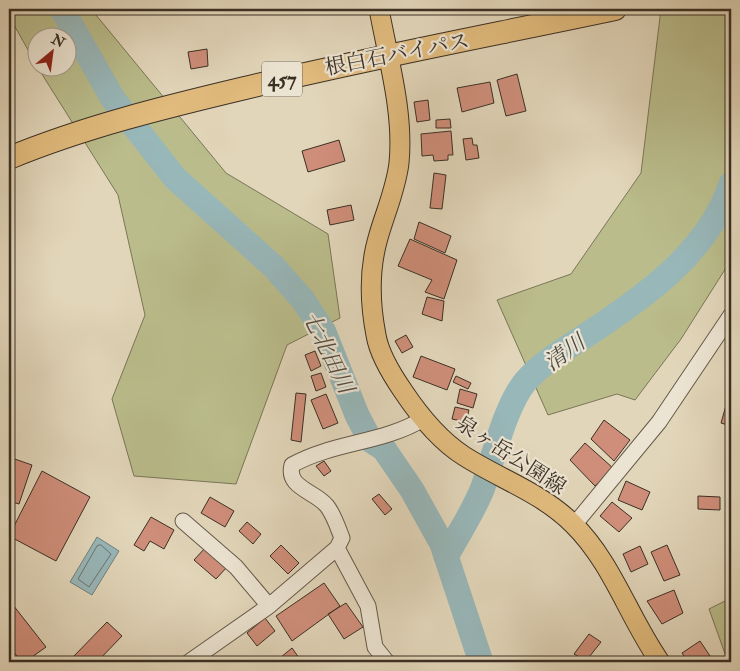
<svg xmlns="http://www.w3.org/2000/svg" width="740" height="671" viewBox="0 0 740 671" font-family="'IM FELL Double Pica','Noto Serif JP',serif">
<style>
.green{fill:#babc8b;stroke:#7a7658}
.water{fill:#98b7b9;stroke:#73817e}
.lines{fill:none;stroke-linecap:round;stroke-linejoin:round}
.shore{stroke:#6a746f;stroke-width:1}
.river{stroke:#98b7b9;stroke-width:25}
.building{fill:#cf8e7a;stroke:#3b3025}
.minor-casing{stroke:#655a4a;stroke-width:17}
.major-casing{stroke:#3b3025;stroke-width:21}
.highway-casing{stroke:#3b3025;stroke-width:24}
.minor{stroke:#ece4d2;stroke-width:15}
.major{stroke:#e1bb7d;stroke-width:19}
.highway{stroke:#e1bb7d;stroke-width:22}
.labels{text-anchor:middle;stroke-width:4.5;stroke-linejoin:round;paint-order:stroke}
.shield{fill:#ece4d2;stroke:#706659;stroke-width:1}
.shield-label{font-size:20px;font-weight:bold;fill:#3b3025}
.street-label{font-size:21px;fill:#3b3025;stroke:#ece4d2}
.water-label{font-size:22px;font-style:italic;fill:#4e4b43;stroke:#ece4d2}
</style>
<rect width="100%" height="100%" fill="#e2d6ba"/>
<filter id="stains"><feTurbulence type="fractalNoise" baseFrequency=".004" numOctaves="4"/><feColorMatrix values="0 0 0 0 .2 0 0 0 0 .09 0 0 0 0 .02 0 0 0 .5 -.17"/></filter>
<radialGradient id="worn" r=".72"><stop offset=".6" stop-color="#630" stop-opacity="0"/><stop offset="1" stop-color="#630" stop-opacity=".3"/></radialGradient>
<!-- green -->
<path class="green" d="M9,9H94L96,15L226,173L328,234L340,318L287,345L236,484L134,476L112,399L145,315L118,195L38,68H68V38H38L37,66L9,16Z
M661,9H731V260L681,339L635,400L617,394L548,415L497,300L571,274L641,173Z
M731,598V662H728L709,609Z"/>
<!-- water -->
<path class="water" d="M97,537L119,551L92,595L70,582Z"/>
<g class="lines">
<!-- shore -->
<path class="shore" d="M101,545L111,554L89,587L78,579L97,546Z"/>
<!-- river -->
<path class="river" d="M62,9L113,99L175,178L274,267L303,300L324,332L357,415L370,440L384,449L412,490L442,544L481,662
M446,557C458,534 474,511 483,487C494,456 505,407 525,382C542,362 567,348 588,334C646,296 709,251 731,184"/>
</g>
<!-- building -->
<path class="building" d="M207,49L208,66L191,69L188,52Z
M517,74L526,111L506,116L497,80Z
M490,82L494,103L462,112L457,88Z
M428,100L430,120L417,122L414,102Z
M450,119L451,128H436V120Z
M451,131L453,155H448V160L434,161L433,155L422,156L421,134Z
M472,138L473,145H477L479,158L466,160L463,139Z
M339,140L345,161L308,172L302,151Z
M434,173L446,175L442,209L430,208Z
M351,205L354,220L330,225L327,210Z
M419,222L451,236L445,253L414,239Z
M410,239L457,260L444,299L425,292L432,280L398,266Z
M427,297L444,301L442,321L422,314Z
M406,335L413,347L402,353L395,341Z
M315,351L321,366L311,371L305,355Z
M421,356L455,369L447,390L413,377Z
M321,373L326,387L316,391L311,376Z
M456,376L471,383L468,389L453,382Z
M460,389L477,394L473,408L457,403Z
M296,393L306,394L301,442L291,440Z
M326,394L338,423L323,429L311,400Z
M727,402L731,403V426L721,423Z
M455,407L469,410L466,422L452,419Z
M604,420L630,440L614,461L591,439Z
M585,443L613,468L595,486L570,460Z
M9,457L32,465L19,504L9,501Z
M324,461L331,471L324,476L316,466Z
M42,471L90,497L56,561L9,536Z
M626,481L650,492L642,510L618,500Z
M379,494L392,509L385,515L372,499Z
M698,496L720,497V510L698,509Z
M210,497L234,511L225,527L201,513Z
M612,502L632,518L619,532L600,516Z
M151,517L174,530L164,549L150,541L144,551L134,545Z
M247,522L261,534L253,544L239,531Z
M281,545L299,563L288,574L270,556Z
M667,545L680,575L664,581L651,552Z
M640,546L648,564L631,572L623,554Z
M205,548L227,567L216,579L194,560Z
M324,583L340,606L292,641L276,616Z
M674,590L683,613L662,624L647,601Z
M346,603L363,627L344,639L328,614Z
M13,605L46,647L25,662H21L9,645V609Z
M265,618L275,631L257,646L247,633Z
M107,622L122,636L97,662H81L74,656Z
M589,634L601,642L586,661L574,654Z
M700,641L714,662H688L682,653Z
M292,648L302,662H275Z"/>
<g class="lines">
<!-- minor casing -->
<g class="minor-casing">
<path id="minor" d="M183,521L236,567L269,606
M574,525L659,422L731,315
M337,548L368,606L375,647L387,662
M189,662L269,606L337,548L342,538C338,528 334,515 327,506C315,491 286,488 292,465C333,442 384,443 423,419"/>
</g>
<!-- major casing -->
<g class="major-casing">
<path id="major" d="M379,9C388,59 404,112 399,163C396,189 385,213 378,238C369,269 370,304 376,335C379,354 392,375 403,391C419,415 439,440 464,456C500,479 542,493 573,524C612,562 629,618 660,662"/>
</g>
<!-- highway casing -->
<g class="highway-casing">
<path id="highway" d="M9,158C84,127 165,107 245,88C368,58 492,35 615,9"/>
</g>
<!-- minor -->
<use href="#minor" class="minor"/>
<!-- major -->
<use href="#major" class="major"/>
<!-- highway -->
<use href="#highway" class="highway"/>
</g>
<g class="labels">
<!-- shield labels -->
<rect class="shield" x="262" y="61.5" width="40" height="35" rx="4"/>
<g class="shield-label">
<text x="282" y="86">457</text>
</g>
<!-- street labels -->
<g class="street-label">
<text transform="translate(397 54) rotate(-11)" y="7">根白石バイパス</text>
<text transform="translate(511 455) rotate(33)" y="7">泉ヶ岳公園線</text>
</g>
<!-- water labels -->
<g class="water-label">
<text transform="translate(329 352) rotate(64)" y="8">七北田川</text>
<text transform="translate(564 352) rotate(-36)" y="8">清川</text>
</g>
</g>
<!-- margin -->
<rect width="740" height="671" fill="none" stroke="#e2d6ba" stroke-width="30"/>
<rect x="10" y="10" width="720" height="651" fill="none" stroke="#3b3025" stroke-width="2.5"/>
<rect x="15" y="15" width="710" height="641" fill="none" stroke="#3b3025"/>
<!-- north arrow -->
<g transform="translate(52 52) rotate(29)"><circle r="24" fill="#ece4d2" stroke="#a59c8d"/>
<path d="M0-4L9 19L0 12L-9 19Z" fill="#8f2418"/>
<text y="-8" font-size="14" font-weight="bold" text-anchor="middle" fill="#3b3025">N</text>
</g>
<rect width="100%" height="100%" filter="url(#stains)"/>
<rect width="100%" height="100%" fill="url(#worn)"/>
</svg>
